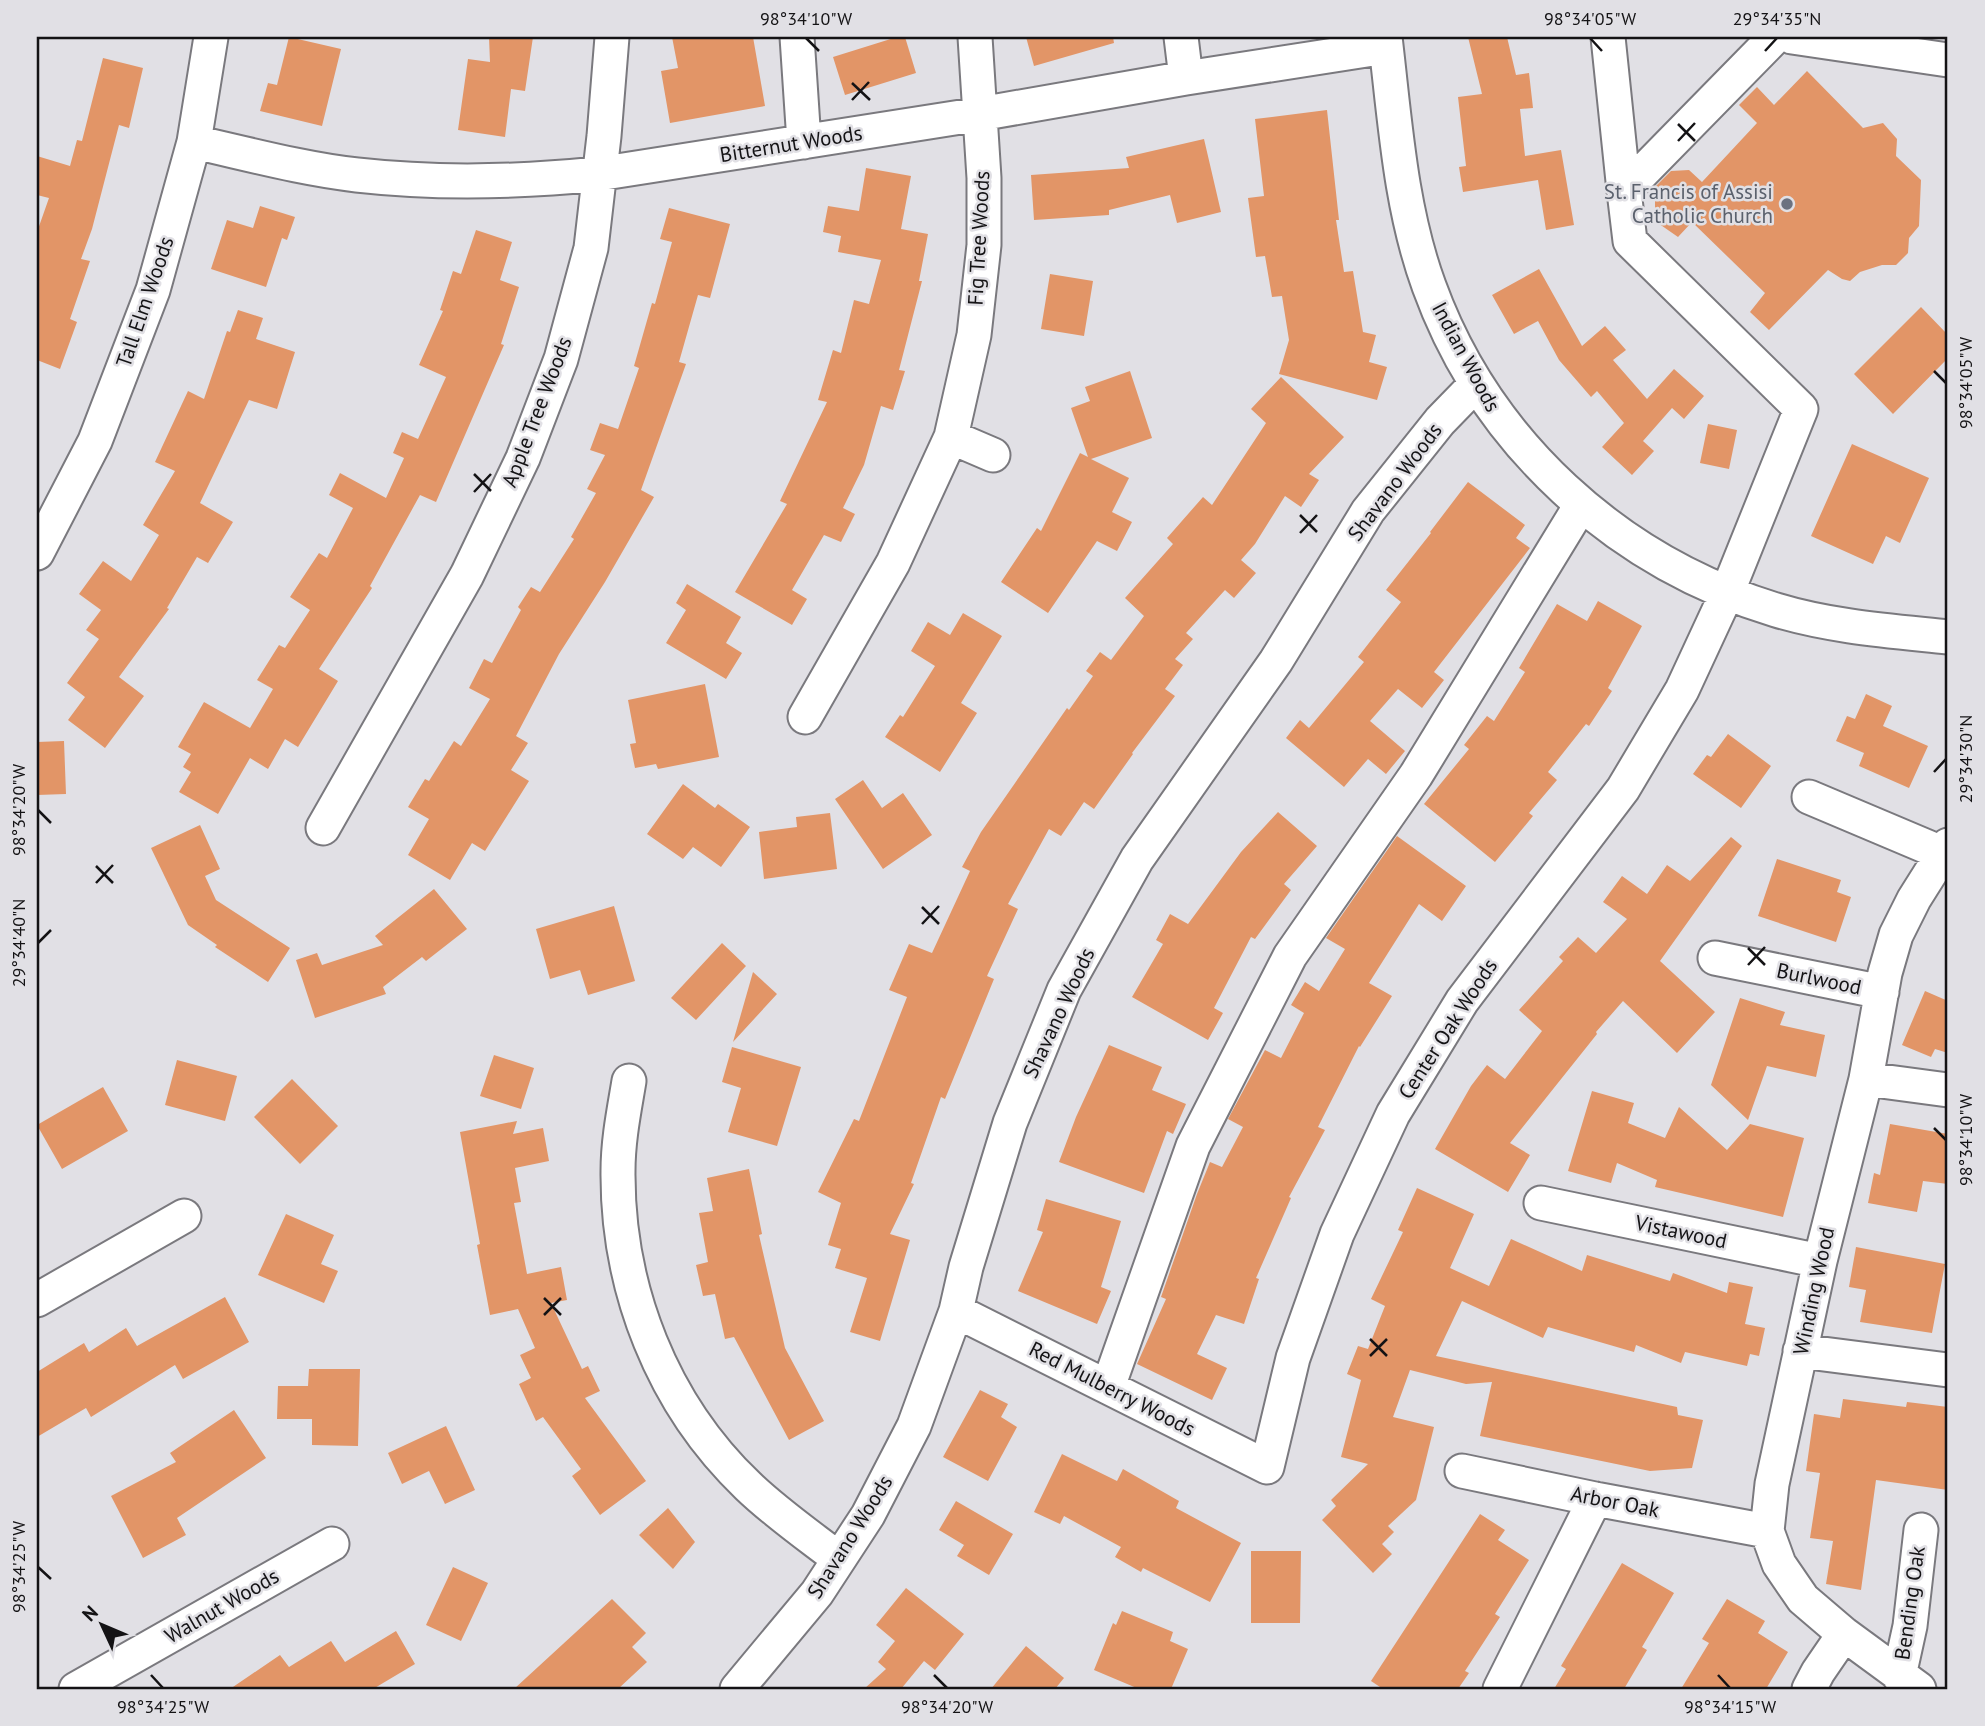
<svg xmlns="http://www.w3.org/2000/svg" width="1985" height="1726" viewBox="0 0 1985 1726" font-family="'PT Sans',sans-serif">
<style>
.building{fill:#e29567}
.lines{fill:none;stroke-linecap:round;stroke-linejoin:round}
.minor-casing{stroke:#7a797e;stroke-width:37}
.minor{stroke:#fff;stroke-width:33}
.ticks{fill:none;stroke:#141315;stroke-width:2.5}
.worship-dot{fill:#6b7280;stroke:#e1e0e5;stroke-width:2.5}
.labels{text-anchor:middle;stroke-width:5;stroke-linejoin:round;paint-order:stroke}
.street-label{font-size:21px;fill:#141315;stroke:#e1e0e5}
.worship-label{font-size:21px;fill:#5b616d;stroke:#e1e0e5;text-anchor:end}
.neatline{fill:none;stroke:#141315;stroke-width:2.5}
.ticks-label{font-size:18px;text-anchor:middle;fill:#141315}
</style>
<rect width="100%" height="100%" fill="#e1e0e5"/>
<!-- building -->
<path class="building" d="M289,37L341,49L322,126L260,111L268,83L277,85Z
M489,37H533L525,91L511,89L505,137L458,130L468,59L490,62Z
M672,37H753L765,106L670,123L661,71L678,68Z
M897,37H905L916,73L845,95L833,57Z
M1026,37H1113L1114,43L1034,66Z
M1468,37H1507L1516,75L1529,73L1533,108L1520,109L1525,156L1561,150L1574,225L1546,230L1538,180L1463,192L1459,167L1466,166L1458,97L1482,94Z
M103,58L143,68L129,128L119,125L92,229L81,259L90,261L70,319L77,322L60,369L37,360V232L49,198L37,195V156L70,166L77,140L82,141Z
M1807,71L1863,128L1883,123L1897,139L1896,156L1921,180L1919,226L1909,238L1908,253L1896,265H1882L1860,272L1850,281L1842,279L1828,270L1769,330L1750,312L1765,293L1692,222L1678,237L1655,221V187L1671,171L1689,170L1702,182L1757,123L1739,105L1757,87L1774,105Z
M1327,110L1339,220H1336L1344,272L1353,271L1363,332L1376,335L1369,362L1387,367L1377,400L1279,374L1289,340L1282,296L1272,297L1265,256L1256,257L1248,198L1264,196L1255,119Z
M1204,139L1221,212L1177,223L1170,195L1109,210V215L1034,220L1031,175L1129,168L1126,157Z
M866,168L911,176L901,229L928,234L919,281H922L899,370L905,371L893,410L881,406L864,465L843,508L855,514L841,542L824,535L792,590L807,599L792,625L735,592L787,504L780,501L827,402L818,400L833,350L841,353L854,300L869,304L881,260L838,252L841,236L823,232L828,206L859,211Z
M260,206L295,217L287,240L282,238L266,287L211,269L227,220L253,228Z
M669,208L730,224L710,298L698,295L679,362L686,364L641,490L654,497L605,582L559,654L516,736L528,743L511,770L529,781L485,851L472,843L450,880L408,855L429,819L408,807L425,779L429,781L454,741L461,746L490,699L469,688L484,659L492,663L521,610L518,607L531,587L540,592L574,539L571,537L596,493L587,489L605,455L590,450L600,423L618,429L639,368L634,366L652,303L655,304L672,242L660,239Z
M476,230L512,242L500,280L519,287L501,344L504,345L436,502L420,495L370,586L372,588L319,669L338,681L298,747L285,739L268,769L250,758L218,814L179,792L191,772L183,767L191,754L178,747L204,702L250,728L273,689L257,680L279,645L285,648L310,610L290,597L319,553L327,558L353,508L329,495L340,473L386,498L404,458L393,453L402,432L418,439L446,377L419,365L443,311L440,310L453,271L461,274Z
M1539,269L1582,346L1605,326L1626,350L1613,360L1647,399L1674,369L1704,396L1684,419L1672,408L1643,441L1654,451L1632,475L1602,447L1624,423L1597,391L1591,397L1559,360L1538,321L1514,334L1492,295Z
M1050,274L1093,281L1084,336L1041,329Z
M1921,307L1948,335V358L1893,414L1854,374Z
M238,310L263,318L256,339L295,352L277,409L249,400L200,503L233,522L208,563L197,557L167,608L169,609L119,677L144,696L105,748L68,720L85,697L67,683L99,639L86,630L101,610L79,594L103,561L131,581L159,535L143,525L175,471L155,462L188,391L204,399L227,331L230,332Z
M1130,371L1152,438L1091,459L1129,478L1112,512L1132,522L1117,551L1097,541L1048,613L1001,582L1037,528L1041,531L1080,453L1088,457L1071,408L1090,401L1085,387Z
M1281,377L1344,437L1309,474L1319,480L1301,507L1285,496L1255,544L1241,560L1256,573L1234,598L1225,590L1186,633L1193,639L1175,659L1183,665L1165,689L1175,696L1132,753L1133,754L1094,809L1084,802L1061,836L1049,829L1008,904L1018,909L987,976L994,979L945,1099L941,1097L911,1183L914,1184L890,1234L910,1240L880,1341L850,1332L867,1278L835,1268L841,1249L828,1245L841,1203L818,1192L854,1119L859,1121L907,997L889,990L909,944L932,953L970,871L962,867L981,832L1067,708L1069,710L1093,676L1086,671L1100,652L1111,660L1144,616L1125,598L1173,544L1167,538L1203,497L1212,505L1266,423L1251,409Z
M1708,424L1737,430L1729,469L1700,463Z
M1852,444L1929,478L1900,543L1886,536L1873,564L1811,536Z
M1468,482L1525,525L1516,538L1530,548L1434,672L1444,680L1422,708L1398,689L1370,721L1405,751L1386,774L1368,759L1344,787L1286,738L1300,720L1309,728L1364,662L1358,657L1401,602L1386,590L1431,533L1430,532Z
M687,584L741,617L726,643L742,653L726,679L666,643L686,610L676,603Z
M1598,601L1642,626L1608,688L1612,691L1589,726L1586,724L1548,772L1557,780L1529,813L1533,816L1495,862L1424,804L1469,749L1464,745L1487,716L1494,721L1525,672L1519,668L1557,604L1587,621Z
M963,613L1002,636L961,703L977,713L940,772L885,737L900,715L903,717L935,666L911,651L928,622L950,635Z
M705,684L719,757L658,769L656,764L635,768L630,744L636,743L628,700Z
M1866,694L1892,706L1883,726L1928,746L1909,788L1859,766L1864,753L1836,741L1847,716L1855,719Z
M1728,734L1771,766L1741,808L1693,774L1707,755L1711,757Z
M64,741L66,794L37,795V742Z
M863,780L882,808L903,793L932,835L883,869L835,799Z
M683,784L715,808L718,804L750,827L721,867L693,847L683,859L647,834Z
M1278,812L1317,846L1284,884L1291,890L1255,939L1251,937L1214,1008L1223,1013L1208,1040L1132,997L1163,944L1156,940L1170,914L1188,924L1241,852Z
M830,813L837,869L764,879L759,832L797,827L796,817Z
M200,825L220,869L205,876L216,900L290,948L268,982L215,947L217,945L188,925L151,848Z
M1397,836L1466,886L1442,921L1419,904L1369,983L1392,996L1360,1047L1359,1046L1318,1127L1325,1130L1289,1197L1291,1198L1256,1278L1259,1279L1244,1324L1216,1315L1197,1354L1227,1368L1212,1400L1137,1364L1166,1299L1161,1297L1197,1194L1210,1162L1222,1167L1243,1127L1228,1119L1265,1050L1281,1058L1304,1013L1291,1005L1305,982L1319,991L1345,949L1326,938Z
M1731,837L1742,846L1660,961L1715,1012L1677,1053L1623,1001L1596,1032L1597,1034L1510,1143L1530,1155L1508,1192L1435,1149L1471,1086L1487,1065L1505,1079L1542,1031L1519,1010L1563,961L1559,957L1578,937L1596,953L1627,919L1603,902L1622,876L1647,894L1667,865L1690,881Z
M1777,859L1841,880L1837,892L1851,897L1836,942L1758,916Z
M434,889L467,929L426,961L422,957L383,987L386,994L315,1018L296,960L317,953L322,965L383,945L375,936Z
M614,906L635,981L588,995L580,970L550,979L536,929Z
M722,943L746,966L696,1020L671,998Z
M753,972L777,994L733,1042Z
M1925,991L1948,1001V1053L1935,1049L1931,1057L1902,1045Z
M1740,998L1785,1012L1780,1025L1825,1035L1816,1077L1767,1066L1748,1120L1711,1085Z
M1109,1045L1162,1067L1152,1090L1186,1104L1173,1134L1167,1131L1144,1193L1059,1162L1076,1117Z
M732,1047L801,1067L777,1146L728,1132L741,1088L722,1082Z
M494,1055L534,1068L521,1109L480,1096Z
M177,1060L237,1076L225,1121L165,1105Z
M292,1079L338,1126L300,1164L254,1117Z
M103,1087L128,1131L62,1169L37,1125Z
M1592,1091L1634,1103L1628,1123L1665,1138L1679,1107L1727,1150L1750,1124L1804,1138L1783,1217L1655,1187L1657,1180L1617,1163L1611,1183L1568,1171Z
M517,1121L513,1134L543,1128L549,1161L515,1168L521,1202L514,1203L527,1274L561,1267L567,1300L551,1303L582,1369L588,1366L600,1391L585,1398L646,1481L600,1515L572,1476L581,1469L543,1417L536,1421L519,1384L531,1378L520,1355L535,1348L518,1309L490,1315L477,1245L480,1244L460,1132Z
M1890,1124L1948,1134V1184L1923,1181L1917,1212L1868,1203L1874,1173L1880,1175Z
M749,1169L762,1234L759,1235L785,1348L824,1421L789,1440L734,1337L725,1339L715,1294L703,1296L696,1265L708,1262L699,1213L713,1211L707,1178Z
M1417,1188L1474,1214L1450,1268L1489,1286L1511,1239L1582,1271L1587,1255L1670,1281L1673,1273L1727,1293L1729,1282L1753,1287L1745,1324L1765,1328L1759,1356L1750,1354L1747,1366L1685,1352L1681,1363L1636,1345L1634,1352L1548,1327L1543,1338L1462,1301L1436,1356L1677,1407L1678,1415L1703,1420L1692,1468L1650,1471L1480,1436L1492,1382L1466,1384L1410,1370L1393,1417L1434,1427L1416,1500L1388,1526L1394,1532L1382,1544L1392,1554L1373,1573L1322,1520L1336,1506L1331,1500L1368,1464L1341,1457L1361,1380L1347,1374L1358,1346L1368,1349L1385,1306L1371,1299L1403,1232L1398,1230Z
M1046,1199L1121,1221L1101,1287L1111,1291L1097,1324L1018,1291L1043,1232L1037,1230Z
M286,1214L334,1235L321,1264L338,1271L324,1303L258,1275Z
M1856,1247L1945,1264L1932,1333L1860,1322L1866,1290L1849,1287Z
M225,1297L249,1342L183,1379L175,1365L91,1417L86,1408L37,1437V1372L84,1343L89,1352L126,1328L137,1346Z
M309,1369H360L358,1446L312,1445V1419H277L278,1386H308Z
M980,1390L1008,1404L1001,1417L1017,1427L988,1481L943,1457Z
M1843,1399L1906,1407L1907,1402L1948,1407V1490L1876,1480L1861,1590L1826,1584L1833,1541L1810,1538L1820,1473L1806,1471L1814,1414L1840,1418Z
M234,1410L266,1458L177,1518L186,1535L143,1558L111,1496L176,1462L170,1453Z
M446,1426L475,1490L445,1504L429,1471L402,1484L388,1453Z
M1062,1454L1117,1481L1123,1469L1179,1501L1176,1508L1241,1543L1210,1602L1143,1568L1141,1572L1115,1557L1121,1547L1064,1516L1060,1524L1034,1512Z
M956,1501L1013,1534L989,1575L957,1556L964,1545L939,1530Z
M668,1508L695,1542L673,1569L639,1535Z
M1480,1514L1505,1530L1498,1540L1529,1560L1495,1614L1500,1617L1465,1671L1469,1673L1458,1689H1383L1371,1681Z
M1251,1551H1301L1300,1623H1251Z
M1622,1563L1674,1593L1642,1647L1647,1650L1624,1689H1554L1566,1669L1561,1666Z
M453,1567L488,1583L461,1641L426,1625Z
M906,1588L964,1634L935,1670L924,1661L901,1689H864L886,1669L878,1662L895,1641L876,1625Z
M612,1599L646,1633L632,1647L647,1662L618,1689H514Z
M1727,1599L1765,1621L1758,1633L1788,1652L1766,1689H1681L1709,1643L1702,1639Z
M1122,1611L1173,1632L1170,1641L1188,1649L1171,1689H1139L1094,1670L1113,1623L1116,1625Z
M396,1631L415,1664L373,1689H230L280,1655L289,1667L331,1641L345,1662Z
M1026,1646L1064,1678L1055,1689H991Z"/>
<g class="lines">
<!-- minor casing -->
<g class="minor-casing">
<path id="minor" d="M797,37L804,142
M1181,37L1186,78
M1385,37C1395,120 1400,207 1429,286C1486,443 1617,562 1776,610C1832,627 1891,631 1948,637
M1608,37L1624,191
M1792,37L1948,60
M194,142C248,154 303,169 357,175C437,184 519,182 598,174L980,114L1186,78L1386,47
M951,437L993,455
M37,553L95,441L153,290L194,142L211,37
M805,717L893,563L951,437L974,335L984,245V178L975,37
M1809,797L1944,854
M323,828L467,575L523,458L561,359L591,248L604,136L612,37
M1715,958L1882,992
M1866,1079L1948,1090
M629,1081C624,1111 618,1140 618,1171C617,1288 662,1404 748,1486C776,1513 808,1535 839,1559
M1541,1203L1820,1261
M37,1300L184,1216
M956,1311L1267,1467L1293,1358L1337,1234L1393,1114L1462,1001L1623,789L1682,690L1727,593L1801,409L1630,241L1624,191L1775,37
M1800,1351L1948,1370
M1108,1387L1193,1146L1290,956L1416,775L1581,505
M1462,1471L1595,1499L1767,1531
M1899,1676L1910,1626L1921,1530
M76,1689L332,1544
M737,1689L817,1593L868,1515L914,1426L956,1311L966,1267L1010,1123L1064,990L1137,859L1276,661L1368,511L1440,421L1476,384
M1500,1689L1595,1499
M1809,1689L1818,1672L1844,1634
M1919,1689L1844,1634L1803,1599L1779,1564L1767,1531L1772,1484L1820,1261L1866,1079L1885,973L1896,935L1914,899L1948,845"/>
</g>
<!-- minor -->
<use href="#minor" class="minor"/>
</g>
<!-- ticks -->
<path class="ticks" d="M806,38L819,51M1590,38L1602,51M1765,51L1777,38M852,83L870,100M852,100L869,82M1678,124L1695,141M1678,141L1695,123M1934,371L1946,383M474,474L491,491M474,492L491,474M1300,515L1317,532M1300,533L1317,515M1934,772L1946,759M38,810L51,823M96,866L113,883M96,883L113,865M922,907L939,924M922,924L939,906M38,943L51,930M1748,948L1765,965M1748,965L1765,947M1934,1128L1946,1140M544,1298L561,1315M544,1315L561,1298M1370,1339L1387,1356M1370,1356L1387,1339M38,1567L51,1579M151,1675L163,1688M934,1675L947,1688M1718,1675L1730,1688"/>
<!-- markers -->
<circle class="worship-dot" cx="1787" cy="204" r="7"/>
<g class="labels">
<!-- street labels -->
<g class="street-label">
<text transform="translate(791 144) rotate(-9)" y="7">Bitternut Woods</text>
<text transform="translate(979 238) rotate(-87)" y="7">Fig Tree Woods</text>
<text transform="translate(145 302) rotate(-71)" y="7">Tall Elm Woods</text>
<text transform="translate(1466 357) rotate(62)" y="7">Indian Woods</text>
<text transform="translate(537 412) rotate(-69)" y="7">Apple Tree Woods</text>
<text transform="translate(1395 482) rotate(-53)" y="7">Shavano Woods</text>
<text transform="translate(1819 979) rotate(12)" y="7">Burlwood</text>
<text transform="translate(1059 1013) rotate(-65)" y="7">Shavano Woods</text>
<text transform="translate(1448 1029) rotate(-57)" y="7">Center Oak Woods</text>
<text transform="translate(1681 1232) rotate(12)" y="7">Vistawood</text>
<text transform="translate(1814 1291) rotate(-78)" y="7">Winding Wood</text>
<text transform="translate(1112 1389) rotate(27)" y="7">Red Mulberry Woods</text>
<text transform="translate(1615 1502) rotate(11)" y="7">Arbor Oak</text>
<text transform="translate(850 1537) rotate(-58)" y="7">Shavano Woods</text>
<text transform="translate(1910 1603) rotate(-82)" y="7">Bending Oak</text>
<text transform="translate(222 1606) rotate(-30)" y="7">Walnut Woods</text>
</g>
<!-- worship labels -->
<g class="worship-label">
<text x="1773" y="199">St. Francis of Assisi<tspan x="1773" dy="24">Catholic Church</tspan></text>
</g>
</g>
<!-- border -->
<rect width="1985" height="1726" fill="none" stroke="#e1e0e5" stroke-width="77"/>
<!-- north arrow -->
<g transform="translate(102 1625) rotate(314)" stroke="#e1e0e5" stroke-width="5" paint-order="stroke">
<path d="M0-5L12 26L0 18L-12 26Z" fill="#141315"/>
<text y="-10" font-size="19" font-weight="bold" text-anchor="middle" fill="#141315">N</text>
</g>
<rect x="38" y="38" width="1908" height="1650" class="neatline"/>
<g class="ticks-label">
<text x="806" y="25">98°34'10"W</text>
<text x="1590" y="25">98°34'05"W</text>
<text x="1777" y="25">29°34'35"N</text>
<text transform="translate(1966 383) rotate(-90)" y="6">98°34'05"W</text>
<text transform="translate(1966 759) rotate(-90)" y="6">29°34'30"N</text>
<text transform="translate(19 810) rotate(-90)" y="6">98°34'20"W</text>
<text transform="translate(19 943) rotate(-90)" y="6">29°34'40"N</text>
<text transform="translate(1966 1140) rotate(-90)" y="6">98°34'10"W</text>
<text transform="translate(19 1567) rotate(-90)" y="6">98°34'25"W</text>
<text x="163" y="1713">98°34'25"W</text>
<text x="947" y="1713">98°34'20"W</text>
<text x="1730" y="1713">98°34'15"W</text>
</g>
</svg>
